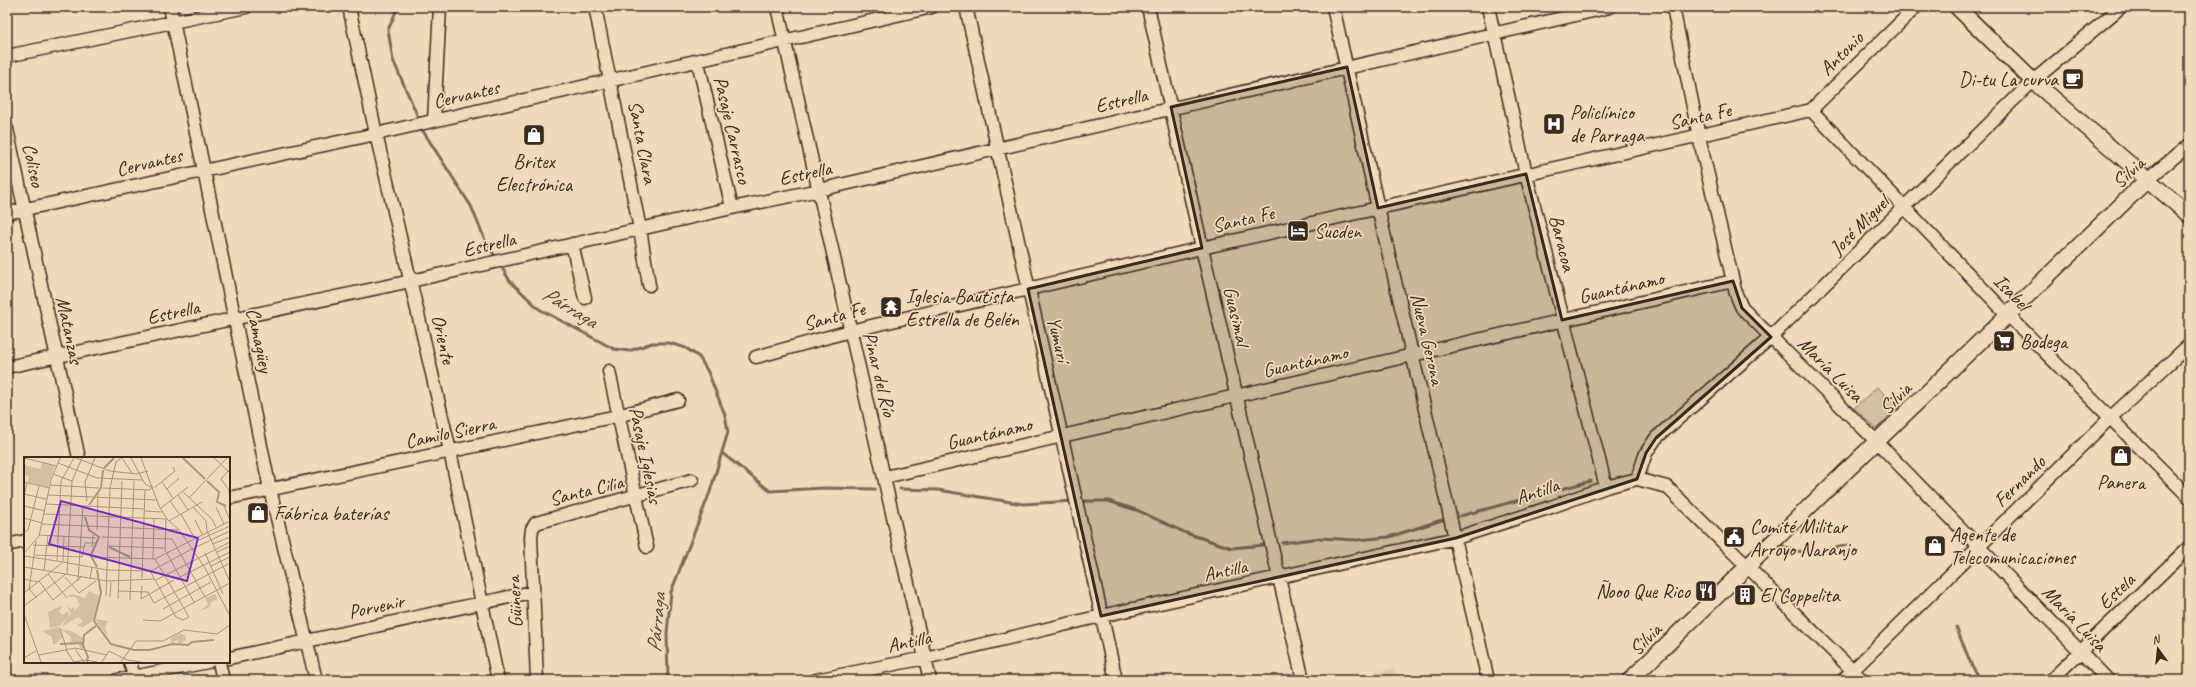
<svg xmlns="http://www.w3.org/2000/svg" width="2196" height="687" viewBox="0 0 2196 687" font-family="Caveat,sans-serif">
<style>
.built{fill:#e2cbad}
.green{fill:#d3bea1;stroke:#877460}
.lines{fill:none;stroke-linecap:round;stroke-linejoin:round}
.stream{stroke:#7d6a56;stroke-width:3}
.minor-casing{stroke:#3b2a1e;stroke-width:15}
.major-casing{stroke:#3b2a1e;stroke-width:18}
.minor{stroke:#f1daba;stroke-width:12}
.major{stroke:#f1daba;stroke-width:15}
.marked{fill:#3b2a1e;fill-opacity:0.2;stroke:#3b2a1e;stroke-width:3;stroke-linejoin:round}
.labels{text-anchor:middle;stroke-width:3.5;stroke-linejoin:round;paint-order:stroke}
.street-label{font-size:20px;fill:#3b2a1e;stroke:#f1daba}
.poi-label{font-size:20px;fill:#3b2a1e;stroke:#f1daba;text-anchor:start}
.water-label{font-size:21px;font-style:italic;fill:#564436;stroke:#f1daba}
.inset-river{fill:none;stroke:#a9947c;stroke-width:2}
.inset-road{fill:none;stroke:#a8947c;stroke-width:1}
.view{fill:#7b2cbf;fill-opacity:0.15;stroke:#7b2cbf;stroke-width:2}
.inset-edge{fill:none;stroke:#3b2a1e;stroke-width:2}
</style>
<rect width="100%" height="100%" fill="#f1daba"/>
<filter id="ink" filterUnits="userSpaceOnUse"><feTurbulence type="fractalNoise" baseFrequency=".025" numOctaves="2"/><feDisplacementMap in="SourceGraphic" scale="8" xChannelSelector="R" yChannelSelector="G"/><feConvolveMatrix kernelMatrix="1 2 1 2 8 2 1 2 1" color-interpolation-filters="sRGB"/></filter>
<g filter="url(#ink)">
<!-- built -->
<path class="built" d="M1394,668L1397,680H1345Z"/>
<!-- green -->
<path class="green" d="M1877,387L1898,407L1876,429L1854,408Z"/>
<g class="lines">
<!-- stream -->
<path class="stream" d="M398,7L388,30L393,60L418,117
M423,131L471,206L485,240L496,258
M499,263L510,281L539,309L614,349L629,351L652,343H669L686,348L699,357L708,372L725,415L728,432L710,492L671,592L667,633L668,680
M722,453L770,491L824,488L875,489
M900,489L938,490L1023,504L1074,501
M1080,501H1108L1139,511L1186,533L1232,548L1263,545
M1460,516L1591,481
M1282,543L1320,538L1357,540L1389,537L1442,520
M1778,543C1800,558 1824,551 1847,545
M1956,627L1971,664L1981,680"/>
<!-- minor casing -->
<g class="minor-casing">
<path id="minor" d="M170,7L270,489L316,680
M349,7L376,134L450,451L498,680
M595,7L640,229L649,285
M777,7L930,680
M966,7L1116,680
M1148,7L1202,248L1303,680
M1333,7L1378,208L1488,680
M1488,7L1526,174L1606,487
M1673,7L1699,137L1736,294L1742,308L1878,443L2108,680
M7,56L246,7
M698,62L732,208
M1811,110L2007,314L2189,497
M1811,110L1916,7
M434,120L440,7
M7,129L79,458
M2147,180L2189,145
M7,213L376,134L932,7
M572,244L585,298
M756,357L850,331L1202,248L1811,110
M7,367L411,281L732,208L819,190L1610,7
M609,371L647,547
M885,477L1733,281
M1637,479L1646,453L1656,438L1771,337L2033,81L2121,7
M229,498L617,416L678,400
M7,545L25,541
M229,658L532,592
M130,662L135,680
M219,662L223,680
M118,680L208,662
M537,680L531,537L532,529L536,523L692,480
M816,680L925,658L1101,616L1456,538L1551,507L1606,487L1637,479L1667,487L1862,680
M1843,680L2110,418L2189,345
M2051,680L2189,547"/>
</g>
<!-- major casing -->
<g class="major-casing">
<path id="major" d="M1957,7L2033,81L2189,215
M1630,680L2147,180"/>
</g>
<!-- minor -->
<use href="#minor" class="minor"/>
<!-- major -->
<use href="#major" class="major"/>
</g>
</g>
<!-- marked area -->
<path class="marked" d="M1347,67L1378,208L1526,174L1562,320L1733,281L1742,308L1771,337L1656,438L1646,453L1637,479L1456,538L1101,616L1028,289L1202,248L1171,107Z"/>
<!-- icons -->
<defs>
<g id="cafe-square" transform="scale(1.15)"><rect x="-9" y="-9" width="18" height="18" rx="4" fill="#3b2a1e" stroke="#f1daba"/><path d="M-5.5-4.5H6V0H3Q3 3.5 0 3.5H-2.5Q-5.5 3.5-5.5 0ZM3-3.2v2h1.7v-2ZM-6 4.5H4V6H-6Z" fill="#fff"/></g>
<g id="hospital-square" transform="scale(1.15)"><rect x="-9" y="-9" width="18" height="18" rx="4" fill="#3b2a1e" stroke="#f1daba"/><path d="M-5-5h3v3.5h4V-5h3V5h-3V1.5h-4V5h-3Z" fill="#fff"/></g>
<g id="shop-square" transform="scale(1.15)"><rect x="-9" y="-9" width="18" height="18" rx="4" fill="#3b2a1e" stroke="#f1daba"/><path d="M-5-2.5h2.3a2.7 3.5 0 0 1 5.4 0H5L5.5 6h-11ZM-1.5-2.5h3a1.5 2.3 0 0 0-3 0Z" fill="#fff"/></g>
<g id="hotel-square" transform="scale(1.15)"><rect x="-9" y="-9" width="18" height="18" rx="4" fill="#3b2a1e" stroke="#f1daba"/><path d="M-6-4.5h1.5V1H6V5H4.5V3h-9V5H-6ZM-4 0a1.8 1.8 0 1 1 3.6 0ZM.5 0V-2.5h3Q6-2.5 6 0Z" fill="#fff"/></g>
<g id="temple-square" transform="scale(1.15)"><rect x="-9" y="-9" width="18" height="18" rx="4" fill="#3b2a1e" stroke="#f1daba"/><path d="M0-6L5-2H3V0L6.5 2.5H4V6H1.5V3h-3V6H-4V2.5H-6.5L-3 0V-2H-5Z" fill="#fff"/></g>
<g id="supermarket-square" transform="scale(1.15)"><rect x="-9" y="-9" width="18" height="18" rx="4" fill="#3b2a1e" stroke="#f1daba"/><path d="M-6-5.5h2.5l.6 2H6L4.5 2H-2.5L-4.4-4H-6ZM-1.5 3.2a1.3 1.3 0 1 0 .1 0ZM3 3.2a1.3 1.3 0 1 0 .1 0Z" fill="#fff"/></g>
<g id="civic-square" transform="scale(1.15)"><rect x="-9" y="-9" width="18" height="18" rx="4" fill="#3b2a1e" stroke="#f1daba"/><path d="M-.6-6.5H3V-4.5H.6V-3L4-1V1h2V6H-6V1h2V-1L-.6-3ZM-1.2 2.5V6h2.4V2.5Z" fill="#fff"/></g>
<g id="restaurant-square" transform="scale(1.15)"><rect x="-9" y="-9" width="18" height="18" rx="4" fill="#3b2a1e" stroke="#f1daba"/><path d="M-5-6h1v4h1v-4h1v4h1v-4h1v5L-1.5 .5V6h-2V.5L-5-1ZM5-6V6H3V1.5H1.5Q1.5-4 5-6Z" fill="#fff"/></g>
<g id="building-square" transform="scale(1.15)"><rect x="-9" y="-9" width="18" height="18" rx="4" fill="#3b2a1e" stroke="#f1daba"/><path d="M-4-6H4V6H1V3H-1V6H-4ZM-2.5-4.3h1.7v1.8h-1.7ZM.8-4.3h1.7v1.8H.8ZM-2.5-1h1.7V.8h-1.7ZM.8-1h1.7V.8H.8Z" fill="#fff"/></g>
</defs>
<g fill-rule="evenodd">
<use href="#cafe-square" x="2073" y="79"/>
<use href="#hospital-square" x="1554" y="124"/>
<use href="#shop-square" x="534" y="135"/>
<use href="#hotel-square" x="1298" y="231"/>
<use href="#temple-square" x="891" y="307"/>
<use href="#supermarket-square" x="2004" y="341"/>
<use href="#shop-square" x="2121" y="456"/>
<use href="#shop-square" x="258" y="513"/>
<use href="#civic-square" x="1734" y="537"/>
<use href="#shop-square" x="1935" y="546"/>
<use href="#restaurant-square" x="1706" y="591"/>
<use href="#building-square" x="1745" y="595"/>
</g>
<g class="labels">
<!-- street labels -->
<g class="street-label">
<text transform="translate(1841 53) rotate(-45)" y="7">Antonio</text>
<text transform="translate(466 94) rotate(-13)" y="7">Cervantes</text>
<text transform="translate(1121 100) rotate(-13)" y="7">Estrella</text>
<text transform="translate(1700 116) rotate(-13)" y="7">Santa Fe</text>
<text transform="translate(733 130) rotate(77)" y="7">Pasaje Carrasco</text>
<text transform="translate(643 142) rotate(79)" y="7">Santa Clara</text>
<text transform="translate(149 162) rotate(-13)" y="7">Cervantes</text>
<text transform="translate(34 165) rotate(78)" y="7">Coliseo</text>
<text transform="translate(2128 172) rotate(-42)" y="7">Silvia</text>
<text transform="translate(805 173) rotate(-12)" y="7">Estrella</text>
<text transform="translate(1243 219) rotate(-13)" y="7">Santa Fe</text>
<text transform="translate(1859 225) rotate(-45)" y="7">José Miguel</text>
<text transform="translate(1563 243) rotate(76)" y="7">Baracoa</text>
<text transform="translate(489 244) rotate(-13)" y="7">Estrella</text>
<text transform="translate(1621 287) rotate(-13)" y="7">Guantánamo</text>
<text transform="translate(2012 292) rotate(46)" y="7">Isabel</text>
<text transform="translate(173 312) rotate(-12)" y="7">Estrella</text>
<text transform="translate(834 316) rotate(-15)" y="7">Santa Fe</text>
<text transform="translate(1237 316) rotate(77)" y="7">Guasimal</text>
<text transform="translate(70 330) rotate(78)" y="7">Matanzas</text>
<text transform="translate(444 339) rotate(77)" y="7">Oriente</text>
<text transform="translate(1059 339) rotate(77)" y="7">Yumurí</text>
<text transform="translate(1428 339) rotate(77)" y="7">Nueva Gerona</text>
<text transform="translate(260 340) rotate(78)" y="7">Camagüey</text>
<text transform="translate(1305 361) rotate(-13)" y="7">Guantánamo</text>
<text transform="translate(1831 369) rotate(45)" y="7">María Luisa</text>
<text transform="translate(880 374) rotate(76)" y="7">Pinar del Río</text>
<text transform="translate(1895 398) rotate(-45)" y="7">Silvia</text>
<text transform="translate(450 432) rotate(-12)" y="7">Camilo Sierra</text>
<text transform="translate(989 433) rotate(-13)" y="7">Guantánamo</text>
<text transform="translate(646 455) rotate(78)" y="7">Pasaje Iglesias</text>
<text transform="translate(2019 481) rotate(-45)" y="7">Fernando</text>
<text transform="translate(586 490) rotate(-14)" y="7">Santa Cilia</text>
<text transform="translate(1537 491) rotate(-19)" y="7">Antilla</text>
<text transform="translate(1225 570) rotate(-12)" y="7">Antilla</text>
<text transform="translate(2116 591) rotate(-44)" y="7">Estela</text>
<text transform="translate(514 602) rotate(-93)" y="7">Güinera</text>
<text transform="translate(376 606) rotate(-12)" y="7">Porvenir</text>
<text transform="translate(2075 618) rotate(46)" y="7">María Luisa</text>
<text transform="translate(1645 639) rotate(-45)" y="7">Silvia</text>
<text transform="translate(909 641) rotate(-12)" y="7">Antilla</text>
</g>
<!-- poi labels -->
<g class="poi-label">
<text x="2058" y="86" text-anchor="end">Di-tu La curva</text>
<text x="1570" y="119">Policlínico<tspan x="1570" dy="23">de Parraga</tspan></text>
<text x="534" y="168" text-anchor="middle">Britex<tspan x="534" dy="23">Electrónica</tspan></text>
<text x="1314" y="238">Sucden</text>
<text x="906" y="303">Iglesia Bautista<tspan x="906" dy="23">Estrella de Belén</tspan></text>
<text x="2020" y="348">Bodega</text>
<text x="2121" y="489" text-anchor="middle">Panera</text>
<text x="274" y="520">Fábrica baterías</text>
<text x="1750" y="533">Comité Militar<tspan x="1750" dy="23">Arroyo Naranjo</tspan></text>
<text x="1950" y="541">Agente de<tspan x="1950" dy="23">Telecomunicaciones</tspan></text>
<text x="1690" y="598" text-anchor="end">Ñooo Que Rico</text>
<text x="1760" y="602">El Coppelita</text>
</g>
<!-- water labels -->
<g class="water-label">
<text transform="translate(570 307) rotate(31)" y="7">Párraga</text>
<text transform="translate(656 623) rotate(-85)" y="7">Párraga</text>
</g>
</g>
<!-- overview -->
<g transform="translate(24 457)">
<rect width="206" height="206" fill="#f1daba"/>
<path d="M18,6L31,9L24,30L4,25L5,19L0,18V8L16,12ZM65,134L75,139L69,164L59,170L53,169L59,164L54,160L37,170L47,157L42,147L47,153L49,150L51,152L49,155L56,148L52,140H43L48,137L61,141ZM191,137L194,142L187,145L186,150L176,154L184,147L181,141ZM39,148L35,155L39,158L44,154L45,160L35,169L26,171L24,155ZM71,162L84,164L81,171L84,180ZM35,170L39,181L29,188L28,180L18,174ZM37,172L47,174L61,182L60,192H57L54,187L46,188L47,180ZM156,176L161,178L162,183L155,187L153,183L148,186L146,182Z" fill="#d3bea1"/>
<path class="inset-river" d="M159,1L181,22M80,11L90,1M183,24L195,35L193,45L202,49M65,48L77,31L79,13M61,60L65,73L75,80L67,98M85,90L106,100M67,99L73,110M73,113L77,136L70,164L87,187L110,193H126L148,187L164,188L168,185L190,183M36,187L59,186M63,205L64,200L59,188L60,178L72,169"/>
<path class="inset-road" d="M0,1L33,9M52,1L86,14L112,17L124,14M98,1L108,16M107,1L121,27L127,30M117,1L135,49L143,62L156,74L181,111L206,159M190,1L206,16M34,6L73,21L119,23M206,12L197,22L205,33L206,45M29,17L48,24M0,25L26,31M138,25L149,41M26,28L75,31M79,31L126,33L129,29M130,31L151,14L149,10M143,32L155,21M158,34L188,62L192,70M0,37L22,42M24,38L133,43M154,38L164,53M0,39L3,26M165,41L203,1M63,44L61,25L71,1M146,44L156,58M22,47L121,52M0,49L21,54M200,49L206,63M169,50L182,64L183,74L206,125M192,50L200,67M137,51L164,30M121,54L138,55M20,57L143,62M157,57L170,80M0,61L18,66M142,62L141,93L170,145M171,63L178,77M145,64L178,45M18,67L154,73M73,73L74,36M0,75L4,73L15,29M15,78L72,81M78,80L148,82M148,82L181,140M175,83L206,69M189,87L206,80M9,88L60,90M84,89L140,91M68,90L69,78M168,92L206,74M193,95L206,89M0,96L15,79L27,23L36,1M181,96L199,137M11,98L58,100M0,99L39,105M58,100L61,86H72M70,100L131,102M129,102L130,62M131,102L206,64M131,102L165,160L159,163M33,104L37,24L50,1M39,104L40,79M39,105L83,113L127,114L168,92M187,109L206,100M0,110L83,124L130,122M20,114L24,78M126,114L152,160L159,163M24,117L43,141M43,117L48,24L58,1M41,120L55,136L72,124M118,121L121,33M0,122L14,125M66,122L68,110M152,122L206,95M132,123L206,85M15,124L29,143L57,120M54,124L59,49M118,129L117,142L150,123M5,132L12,84M5,132L13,141M94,134L124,135L130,146L206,106M0,136L39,105M82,139L86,31L92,5L97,1M86,140L87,125M94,142L98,24M106,143L110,24M0,149L42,117M139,152L187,125M0,157L17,205M119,163L136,164L206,126M36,171L43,193M51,192L60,205M42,193L50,205M15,198L51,191L83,198M0,201L12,194M50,205L62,203L73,205M78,205L85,194L103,203L117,205M97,205L112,184H139L160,173L193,177L206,168"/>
<path class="view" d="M37,44L174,81L163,124L25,87Z"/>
<rect width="206" height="206" class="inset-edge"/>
</g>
<!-- margin -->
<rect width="2196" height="687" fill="none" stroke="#f1daba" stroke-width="24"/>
<rect x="12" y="12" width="2172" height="663" fill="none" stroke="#3b2a1e" stroke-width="1.5" filter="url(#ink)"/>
<!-- north arrow -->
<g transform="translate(2158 649) rotate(345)" stroke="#f1daba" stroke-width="3" paint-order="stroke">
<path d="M0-3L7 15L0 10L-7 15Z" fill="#3b2a1e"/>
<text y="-6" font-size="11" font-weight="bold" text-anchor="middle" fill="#3b2a1e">N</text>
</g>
</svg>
